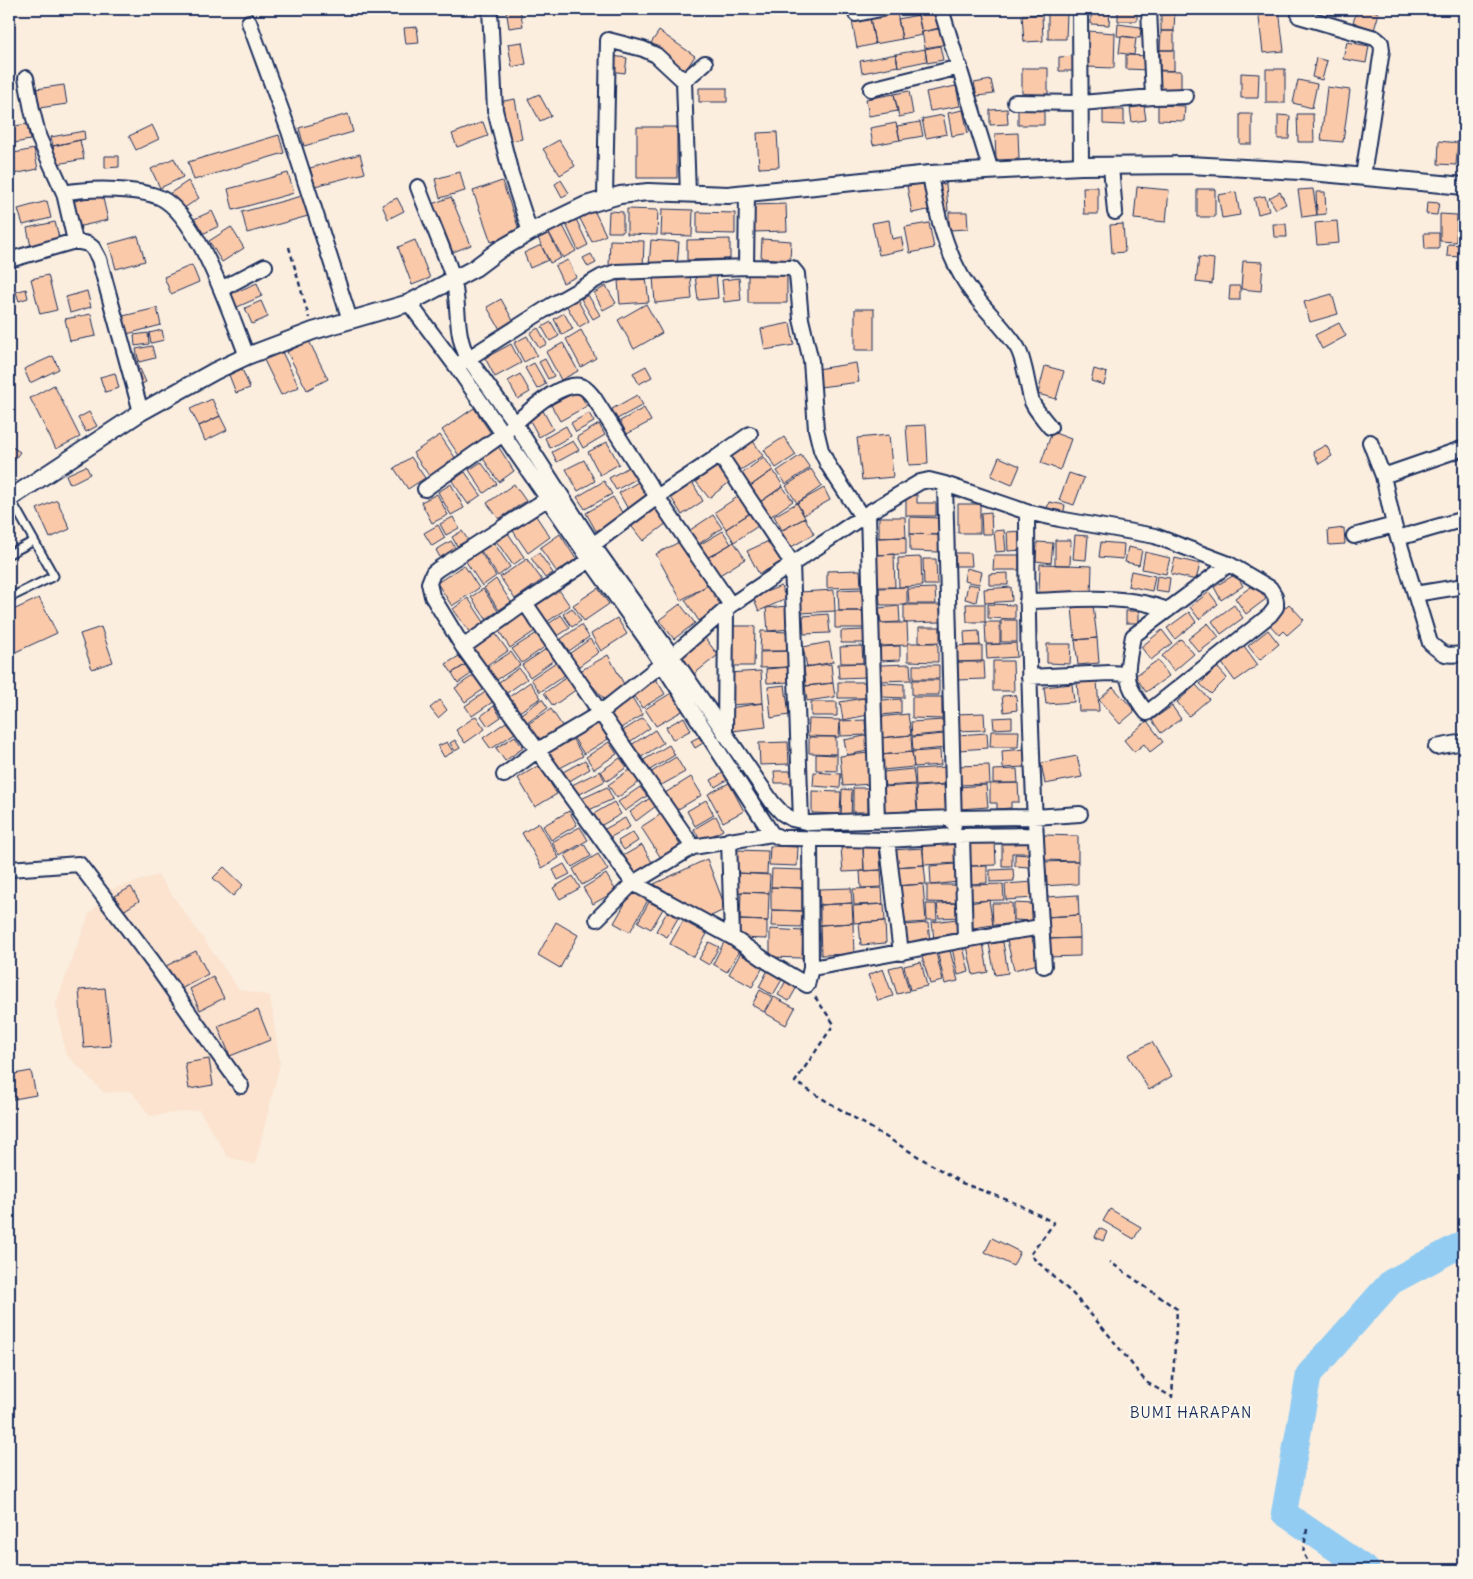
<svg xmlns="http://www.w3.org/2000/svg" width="1473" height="1579" viewBox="0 0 1473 1579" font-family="Delius,sans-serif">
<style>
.built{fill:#fbe3cf}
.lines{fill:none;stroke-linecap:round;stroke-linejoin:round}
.river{stroke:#93ccf2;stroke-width:26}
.building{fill:#fac9a9;stroke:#1b2f5e}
.service-casing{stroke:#1b2f5e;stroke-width:11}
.minor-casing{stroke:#1b2f5e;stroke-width:18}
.tertiary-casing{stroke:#1b2f5e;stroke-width:20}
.path{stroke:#1b2f5e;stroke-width:2.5;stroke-dasharray:5 4;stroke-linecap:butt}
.service{stroke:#fbf7ec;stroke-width:7}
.minor{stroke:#fbf7ec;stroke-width:14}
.tertiary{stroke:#fbf7ec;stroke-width:16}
.labels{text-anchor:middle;stroke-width:4.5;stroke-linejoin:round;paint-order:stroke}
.quarter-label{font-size:15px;letter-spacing:1px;fill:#1b2f5e;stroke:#fbf7ec}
</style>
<rect width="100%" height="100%" fill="#fbeedf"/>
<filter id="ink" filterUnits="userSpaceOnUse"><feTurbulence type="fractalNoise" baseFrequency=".02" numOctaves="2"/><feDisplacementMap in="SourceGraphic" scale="10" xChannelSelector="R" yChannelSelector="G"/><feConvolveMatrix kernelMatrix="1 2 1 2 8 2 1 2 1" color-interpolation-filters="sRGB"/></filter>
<g filter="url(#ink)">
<!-- built -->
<path class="built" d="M158,875L239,989L270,996L280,1064L255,1165L228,1157L199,1110L150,1116L131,1091L104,1093L65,1053L56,1003L89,914L112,889Z"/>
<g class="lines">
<!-- river -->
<path class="river" d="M1367,1570L1284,1513L1309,1374L1391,1282L1464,1243"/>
</g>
<!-- building -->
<path class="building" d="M413,9H432V10L413,12Z
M506,9H520L523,26L509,28Z
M1026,9H1045V10L1026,11Z
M1091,9H1110L1109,25L1091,24Z
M1118,9H1137V21H1118Z
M1161,9H1175L1174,31H1161Z
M1258,9H1279L1284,51L1263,53Z
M1318,9H1339L1336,16Z
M1358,9H1369L1379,13L1374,30L1353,22Z
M897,12L902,39L875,44L870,18Z
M935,12L939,28L922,32L918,15Z
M1048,12H1067L1066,39H1048Z
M1042,14L1043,41L1024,42L1022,15Z
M918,15L922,35L902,39L898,19Z
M870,17L875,44L857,48L852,21Z
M1118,24L1141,27L1140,38L1117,36Z
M417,27L419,43L406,44L404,28Z
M944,28L947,44L925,48L922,32Z
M659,31L695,56L685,71L649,46Z
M1088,31L1115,33L1114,68L1086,67Z
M1161,31H1174V50H1160Z
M1121,36L1136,38L1134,55L1119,53Z
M522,42L526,64L512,67L508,44Z
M1347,42L1369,46L1366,63L1343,59Z
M940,46L943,60L927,63L925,49Z
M925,49L927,61L898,67L896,54Z
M1160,50H1174V71H1160Z
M896,54L898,66L862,73L860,61Z
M1126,55L1149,56V70L1126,69Z
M612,56L627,58L625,73L610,71Z
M1076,56V71H1059V57Z
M1316,58L1327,61L1322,80L1312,77Z
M1022,68H1048V97L1022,96Z
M1266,69H1285V103H1266Z
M1155,70L1181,71V90H1154Z
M1241,73L1259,74L1258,98H1241Z
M991,80L994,94L977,96L974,83Z
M1298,80L1317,84L1312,108L1293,103Z
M64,85L67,104L39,108L36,89Z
M956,86L960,106L930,111L926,92Z
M1327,87L1350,90L1343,142L1321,140Z
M699,88H727V102H699Z
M909,91L913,114L899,117L894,94Z
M539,94L551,116L540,121L528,99Z
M894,94L898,111L869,116L866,99Z
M515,99L522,139L505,142L498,102Z
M1158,105L1185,106L1184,121L1158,120Z
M1144,106L1146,120L1132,122L1130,108Z
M1007,109L1008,124L990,125V110Z
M1018,109H1044V125H1018Z
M963,110L968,133L952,136L948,113Z
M1103,110H1124V125L1103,124Z
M348,114L353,132L304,146L299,128Z
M1240,114H1252V144H1240Z
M1297,114H1313L1314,142H1298Z
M943,115L947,134L926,138L922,119Z
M1278,115L1290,116L1289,139H1278Z
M483,122L488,136L457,147L452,134Z
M920,122L923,136L900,140L897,126Z
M896,123L900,140L873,145L870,128Z
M27,124L30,140L9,144V127Z
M152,125L159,139L136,150L129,136Z
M637,127H677V178H637Z
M84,131L85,139L53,146L51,137Z
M777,132L779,167L759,168L757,133Z
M1018,133L1019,159L996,160L995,134Z
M279,135L284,153L194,180L188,162Z
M80,140L84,159L57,164L53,146Z
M559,140L575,166L560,175L543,149Z
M1439,141L1458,143L1456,165L1438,164Z
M34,149L38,169L9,175V154Z
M360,154L365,173L315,186L310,168Z
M105,156H119V167L105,168Z
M174,158L183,177L160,188L151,169Z
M460,172L465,191L440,198L435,179Z
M288,173L294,193L233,210L228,189Z
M561,180L569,193L562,197L555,184Z
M188,181L199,198L180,211L169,194Z
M502,181L520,232L491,242L473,191Z
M927,183L933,209L912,213L907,186Z
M946,184L948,211L939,212L937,185Z
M1083,187H1098V214H1084Z
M1137,187L1169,190L1166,222L1134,219Z
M1197,189H1215V217H1197Z
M1313,189L1317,215L1302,217L1298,190Z
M1236,192L1240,215L1222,218L1218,195Z
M1280,192L1286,204L1276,209L1269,198Z
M1316,192H1325L1326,214L1317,215Z
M102,194L108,220L77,227L71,202Z
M302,196L308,216L247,233L242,212Z
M1265,196L1269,211L1258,214L1254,198Z
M451,197L471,245L448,254L429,205Z
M397,198L404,211L388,219L382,205Z
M47,201L51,218L23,225L18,209Z
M1427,202L1439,203L1437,215L1426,214Z
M786,204L787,231L753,232L752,205Z
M592,206L606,235L592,242L577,213Z
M627,209L658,210L657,235L627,234Z
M662,209L693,210L692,236L661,235Z
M212,211L219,226L200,235L192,220Z
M609,211L623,212V232H608Z
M697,212L735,213V234L697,233Z
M949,212H967L968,229L949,230Z
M1440,214L1457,215L1456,242L1440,241Z
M575,217L588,245L578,250L565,222Z
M889,220L892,239L901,237L904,250L879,255L872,223Z
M1337,221L1339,243L1317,245L1315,223Z
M55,222L60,241L31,247L27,228Z
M561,222L576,251L563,258L547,229Z
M929,223L934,248L910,253L905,227Z
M1123,224L1125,252L1112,253L1110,225Z
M1273,224H1286L1287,237H1274Z
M231,227L244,248L222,262L209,241Z
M548,231L561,258L550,263L537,236Z
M1424,233H1439V249H1425Z
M138,236L145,261L116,269L109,244Z
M730,239V259L687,260V240Z
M762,239L791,241L790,260L761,258Z
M415,240L430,278L412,285L398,247Z
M610,240L644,241L643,268L609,266Z
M651,240L679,242L677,268L649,266Z
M1448,244L1461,245V257L1447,256Z
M541,245L548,260L530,268L524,253Z
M591,254L596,263L588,267L583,258Z
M1199,257L1214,259L1212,284L1196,282Z
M568,260L576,277L563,283L555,266Z
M1243,261L1263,262L1261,291L1241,289Z
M192,265L199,282L171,294L164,277Z
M690,273L692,299L655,303L653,277Z
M716,273L718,298L698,300L695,275Z
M748,273H787V303H748Z
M48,275L57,310L40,314L31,279Z
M646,278L649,302L620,304L618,281Z
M739,278L741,300L724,302L722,280Z
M257,283L262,296L235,308L229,295Z
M606,286L616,303L603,310L594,293Z
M1230,286H1240V300H1229Z
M26,289L28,298L19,301L16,292Z
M87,291L91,307L70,313L66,297Z
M1332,294L1338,314L1310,322L1304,302Z
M588,295L600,315L593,319L581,299Z
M501,299L515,324L501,331L487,307Z
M577,299L589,321L579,327L566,305Z
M261,301L268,317L252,324L245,308Z
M646,304L662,333L634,349L618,320Z
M157,308L161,325L127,334L123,316Z
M855,309H874V350H855Z
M564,313L573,329L562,335L554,319Z
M91,314L96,336L70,341L65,319Z
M551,322L559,336L550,341L542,327Z
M790,323L794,345L765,350L761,329Z
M1339,323L1346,336L1322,349L1315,335Z
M538,328L547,344L539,348L530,333Z
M162,330L164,340L151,343L149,333Z
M581,330L596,358L581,367L566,339Z
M148,333L149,344L135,346L134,335Z
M527,336L537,355L524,362L514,343Z
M309,341L328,379L307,390L287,352Z
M563,343L578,371L561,380L546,352Z
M511,344L521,363L495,377L485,358Z
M152,346L155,358L139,362L136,349Z
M282,352L299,387L281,395L264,360Z
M135,353L139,367L131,370L127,355Z
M53,356L59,369L30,383L24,369Z
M545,359L554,376L548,379L539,362Z
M534,363L546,384L537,389L525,368Z
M856,363L859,382L820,387L817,369Z
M646,366L652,377L639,384L633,373Z
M1045,366L1064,371L1056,399L1038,394Z
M140,369L146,382L137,386L131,373Z
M242,369L250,388L236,393L229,375Z
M1094,369L1107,373L1104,385L1091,381Z
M115,373L119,388L105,392L100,377Z
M520,374L530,392L518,399L508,381Z
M54,385L80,437L56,449L30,398Z
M578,391L587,406L560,421L551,405Z
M637,395L643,405L617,419L612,409Z
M212,399L220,416L199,426L190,409Z
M474,408L492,435L460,457L442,430Z
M644,408L651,421L627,434L620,421Z
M542,409L553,429L539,437L528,417Z
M89,412L97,426L86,432L78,418Z
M589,413L594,422L576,432L571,423Z
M220,416L227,430L205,441L199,426Z
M599,424L605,435L583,448L577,437Z
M926,425L928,464L909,465L906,426Z
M566,426L571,436L550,448L545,438Z
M1052,432L1071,439L1060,470L1041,463Z
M440,435L456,459L430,477L413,453Z
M889,435L893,477L862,480L857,438Z
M784,437L796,455L776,468L764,450Z
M751,438L763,456L739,471L727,454Z
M573,441L579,450L557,462L552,452Z
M607,442L619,464L600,475L588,452Z
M9,445L20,452L12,463L9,460Z
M1326,445L1332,456L1319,464L1313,452Z
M498,446L514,471L499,482L482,457Z
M801,455L810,468L786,484L777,471Z
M411,457L425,478L408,489L394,468Z
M764,457L773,470L749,487L740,475Z
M999,457L1020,466L1012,485L991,476Z
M584,460L595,481L578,491L566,469Z
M481,462L497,484L484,493L469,470Z
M716,462L731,481L709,498L694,479Z
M86,466L90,474L70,484L66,475Z
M631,466L638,478L616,490L609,478Z
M811,469L822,486L797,503L786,486Z
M773,470L783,486L760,502L749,487Z
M465,472L481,495L468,504L452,481Z
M1069,473L1084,478L1074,505L1059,500Z
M691,480L703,501L682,515L669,494Z
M604,481L612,494L585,509L577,497Z
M640,481L649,498L628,509L619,493Z
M451,484L464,508L451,515L438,492Z
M514,484L526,501L499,519L487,503Z
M783,487L793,501L770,517L760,502Z
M824,488L830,500L804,515L797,503Z
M437,494L448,515L432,523L421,502Z
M906,495H917V503H936V516H906Z
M739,496L750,513L726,529L715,512Z
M613,497L624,516L596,531L586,513Z
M57,500L70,529L50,538L37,509Z
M1049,502L1065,505L1063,516L1046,512Z
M797,503L805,518L782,530L774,516Z
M653,504L667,523L643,541L629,523Z
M958,504H980V533H958Z
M991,512L992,534H982L981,513Z
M750,513L758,526L734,542L726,529Z
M713,515L722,528L696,546L687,532Z
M536,516L550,537L528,553L513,531Z
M453,517L459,528L446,535L440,524Z
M879,517H905L906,537L879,538Z
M910,517L940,518L939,535L910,534Z
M805,518L814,534L788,549L779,532Z
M438,525L445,538L432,546L424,533Z
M1344,528L1345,544L1329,545L1328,530Z
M1004,530L1006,551L996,552L994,531Z
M462,531L468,540L457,546L452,537Z
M723,531L731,544L707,558L699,545Z
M1022,531L1023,550L1008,551L1007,532Z
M508,533L524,557L513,565L496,541Z
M560,534L576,559L557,572L540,548Z
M910,534L939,535V552L910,551Z
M1075,535L1088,536L1086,560L1073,559Z
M906,537V554L875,555L874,538Z
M683,540L708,585L681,600L656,554Z
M771,540L782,562L759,574L747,551Z
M1055,540H1071L1070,565H1055Z
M451,541L457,551L442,561L436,550Z
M734,542L745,559L718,576L707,558Z
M1037,542L1053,543L1051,563L1036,561Z
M1101,542L1124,544L1123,559L1099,557Z
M494,543L510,567L498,576L481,551Z
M1128,547L1142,550L1139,565L1125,562Z
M479,550L496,576L482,586L465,560Z
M1145,552L1170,558L1166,574L1142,569Z
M539,553L553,573L545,578L531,558Z
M952,553H971L972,566H952Z
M894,554L895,587H876L875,555Z
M994,555H1019V570H993Z
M921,557L922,586L899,587L898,558Z
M1175,558L1200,564L1196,580L1171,574Z
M527,559L542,580L515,599L500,577Z
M923,559H936L937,585H924Z
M1040,564L1092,566L1091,595L1039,593Z
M464,565L479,588L452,606L437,583Z
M966,568L982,572L979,584L964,581Z
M860,570L861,587L827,588V571Z
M1131,571L1155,576L1152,591L1128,586Z
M1008,573V585H989V574Z
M1236,574L1243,586L1221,600L1214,587Z
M1157,576L1170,578L1168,593L1155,591Z
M496,579L511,602L499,610L484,588Z
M709,584L723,604L699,621L685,600Z
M968,584L979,586L976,602L965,599Z
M1255,584L1266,599L1246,614L1235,598Z
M781,586L786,599L759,611L753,597Z
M557,587L570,606L547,622L534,602Z
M907,587V605H880L879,588Z
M1011,587L1012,601L985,603L984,589Z
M598,588L609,604L584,621L573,605Z
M935,588L936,604H909L908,589Z
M483,589L498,611L486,619L471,597Z
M862,589L863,611H839L838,590Z
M834,590L835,611L801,613L800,592Z
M1209,592L1218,604L1199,619L1190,607Z
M39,598L57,633L9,655V612Z
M468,598L484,622L470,633L453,609Z
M680,604L695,623L674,639L659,620Z
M966,604H985V622H967Z
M988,604L1015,605V619L988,618Z
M1289,604L1304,620L1287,635L1283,631L1279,635L1268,623Z
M904,605H940L941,622L904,623Z
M1093,605L1097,638L1075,640L1072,607Z
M1234,605L1243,618L1221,634L1212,621Z
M788,606L790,629L768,631L766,608Z
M899,606L900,622L881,623L879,608Z
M572,608L581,621L572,627L563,614Z
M835,611H867V628H835Z
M1126,611H1139V623H1126Z
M1189,612L1196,622L1175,639L1167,628Z
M524,613L535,631L510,648L499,631Z
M828,614L830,633L804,634L803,616Z
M561,615L570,628L556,637L547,625Z
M617,618L627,634L601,651L591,634Z
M1001,620H1017V642H1001Z
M985,622H1000V644H986Z
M878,623H907L908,645L879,646Z
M1208,623L1219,637L1199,652L1188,639Z
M581,625L589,637L569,651L561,639Z
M733,626H755L754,666H732Z
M101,627L113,662L92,669L80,634Z
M919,627H940V642L919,643Z
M864,630V643H841V631Z
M1162,630L1172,643L1151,660L1141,647Z
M1268,630L1279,644L1260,660L1248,646Z
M761,631L790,632V651H760Z
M979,631L980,646H965L964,632Z
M495,633L508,651L484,667L471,649Z
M537,633L546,646L522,663L512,649Z
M705,638L718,655L694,674L681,657Z
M1097,638L1099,663L1078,665L1075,640Z
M590,639L599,652L575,669L566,656Z
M1181,639L1194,654L1174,671L1162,656Z
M829,642L833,662L807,667L803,647Z
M908,643H938V662L908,661Z
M1016,643L1017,657L987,659L986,645Z
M1047,644H1071L1070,664L1047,663Z
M982,645V662H953L952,646Z
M862,646L863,663H841L840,647Z
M900,646V660L879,661L878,647Z
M1244,646L1258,665L1235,681L1221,662Z
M546,649L554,660L530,677L522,665Z
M790,651V667L760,668V652Z
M511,652L520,665L495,681L486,668Z
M608,655L625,686L604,699L580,671Z
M459,656L465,665L452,673L446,664Z
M1158,660L1169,676L1146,692L1135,676Z
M984,661L985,679L957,680L956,662Z
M993,661H1013L1014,691H993Z
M556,662L565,675L540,692L531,679Z
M866,663L867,677L839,678L838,664Z
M831,664L833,683L806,686L804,667Z
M910,664L911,680L880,681V665Z
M465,665L471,674L458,683L452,673Z
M913,665H939V679H913Z
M790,667L791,682L767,683L766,669Z
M1217,667L1227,678L1211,694L1200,684Z
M519,668L527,679L504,695L496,684Z
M761,671L763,703L729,705L727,673Z
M474,675L484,689L465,702L455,688Z
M568,676L577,689L553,706L544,693Z
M656,679L665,694L642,708L633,693Z
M1097,679L1099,711H1079L1077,680Z
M912,680H939V695H912Z
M530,682L541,698L519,712L509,697Z
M838,682H865L866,698H838Z
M833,683L835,697L807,701L805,686Z
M881,683L904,684V698L881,697Z
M1072,684L1074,702L1046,704L1044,687Z
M785,685L789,715L771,718L768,687Z
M1196,685L1209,699L1189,716L1177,702Z
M1113,687L1135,711L1120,724L1099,700Z
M487,691L494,701L472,716L465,706Z
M673,692L684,710L656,726L645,709Z
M1016,695L1017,710L1004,712L1002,696Z
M631,696L643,715L619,729L607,711Z
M912,697H942V719L912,718Z
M864,698L868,715L843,720L840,702Z
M542,699L548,708L527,723L521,714Z
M901,699V713L881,715L880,700Z
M440,700L447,710L438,718L430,708Z
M811,702H837V716H811Z
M763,703L766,727L732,731L729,708Z
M494,706L501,717L488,726L481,716Z
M1172,706L1181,719L1161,733L1152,720Z
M551,709L563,727L541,742L528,724Z
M984,713L985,730L956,731L955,714Z
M908,714L911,735L880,738L878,717Z
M476,716L485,729L465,743L456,730Z
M684,717L691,730L673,740L666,727Z
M1012,717V728L994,729L993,718Z
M643,718L650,728L628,743L621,732Z
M809,719L840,720L839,737L808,736Z
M865,720L866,735L841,736L840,721Z
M943,720L944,733L912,736L911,722Z
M1147,721L1163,742L1150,752L1144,744L1134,752L1124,740Z
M506,722L515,733L491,749L483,738Z
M598,722L608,739L584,754L573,737Z
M655,730L663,743L640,758L631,745Z
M991,731H1019L1018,747H990Z
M987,733L988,748L958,750L957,735Z
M944,734L945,748L913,751L912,737Z
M870,735L873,750L847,755L844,740Z
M911,735L912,752L881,755L880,738Z
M515,736L523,748L505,761L496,748Z
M699,737L703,743L695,748L691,741Z
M809,737H836V754L809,753Z
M572,738L583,756L556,770L546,752Z
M455,740L460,748L455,751L450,743Z
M447,742L453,752L444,757L438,746Z
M609,742L617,754L594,769L586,757Z
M788,742L789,764L760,765L759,743Z
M669,745L675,755L648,771L642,761Z
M1025,749L1026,767L1003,768L1002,751Z
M940,750L941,765L914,767L912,752Z
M912,752L914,767L883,770L881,755Z
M869,753L871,784L843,786L840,756Z
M816,754L837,755V771L816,770Z
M1077,756L1082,777L1045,784L1041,763Z
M676,757L685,772L658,787L650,773Z
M620,758L627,767L607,781L601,771Z
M585,760L590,769L566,783L561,773Z
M539,765L557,794L535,807L518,778Z
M989,765L990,784L956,785L955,766Z
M946,767L947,784L916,786L915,769Z
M913,769L915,784L885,786L883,772Z
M1017,769L1018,783H993V770Z
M629,770L639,782L617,798L608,785Z
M600,771L605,781L578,795L572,785Z
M774,771H791L792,783H775Z
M814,772L841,774L840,788L813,786Z
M723,773L727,780L715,787L711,780Z
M691,777L702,795L675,811L665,793Z
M729,783L744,811L723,822L708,794Z
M1018,783L1019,802H1011V808L997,809V803H990V784Z
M915,785L917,810L885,813L883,787Z
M944,785L946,812L918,813L916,787Z
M986,785L988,807L959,809L958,787Z
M607,787L613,799L587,811L581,799Z
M640,787L647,796L625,811L618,802Z
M853,788H868V812H853Z
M842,789L852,790L851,818L841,817Z
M812,791L841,792L840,814L812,813Z
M650,798L656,806L636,821L630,812Z
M706,800L714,815L695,826L687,811Z
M614,802L621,814L597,828L590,816Z
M569,811L577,825L551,840L543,826Z
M661,814L680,845L661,858L641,827Z
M716,816L723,830L701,842L694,829Z
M625,818L630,827L607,839L603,830Z
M539,823L559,858L542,868L522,833Z
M580,827L588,840L560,856L552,842Z
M633,832L638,841L624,850L618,841Z
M1044,835L1078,836V861L1044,860Z
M995,840L996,865L968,866L967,841Z
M955,841L957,863L924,865L922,844Z
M1002,842H1033L1034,853H1012V866H1002Z
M584,844L591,856L572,867L565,855Z
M642,845L653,864L632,876L621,857Z
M770,846L798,847L797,866L769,865Z
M879,846L881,870L864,871L863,847Z
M863,847L864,871L843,872L841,848Z
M923,848L924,865L894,867L892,850Z
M737,850L768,851L767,874L736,873Z
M598,854L608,870L582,885L573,869Z
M1015,854L1030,855L1029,867L1015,866Z
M707,859L726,909L709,917L654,884Z
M1078,861V884L1042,886L1041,862Z
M564,864L570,874L558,880L553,870Z
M956,864L958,882L931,885L930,866Z
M924,865L926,884L895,886L894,867Z
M968,866H987V883L968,884Z
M224,867L243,885L233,896L213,878Z
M772,869L804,870V888L771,887Z
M1013,869L1014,881L990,882V870Z
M881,870L882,887L861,888L860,871Z
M738,873L770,875L769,893L738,892Z
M606,874L616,891L593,904L583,888Z
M573,876L580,888L560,899L553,888Z
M1033,882L1034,898L1006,900L1005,884Z
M923,884L926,922L898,924L895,886Z
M1003,884L1004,900L969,901V885Z
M927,885H959V903L927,902Z
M131,887L139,901L123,911L115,896Z
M771,887L802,888V911L771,910Z
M851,888L852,903L820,905L819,889Z
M882,888L883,904L854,905L853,889Z
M632,891L648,900L630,932L614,923Z
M741,892L769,893L768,921L740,920Z
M1078,895L1079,915L1046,917V897Z
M989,900L993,925L973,928L969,903Z
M649,902L663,909L651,929L638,922Z
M852,903L853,923L820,925V905Z
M959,903L960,917L939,918L937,904Z
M992,903H1012L1013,924L993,925Z
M1014,903L1033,904V921L1014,920Z
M884,904L885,921L854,923L853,906Z
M926,904H936L937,920H927Z
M772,910L802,911L801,927L771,926Z
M667,912L678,918L667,937L656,931Z
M1079,915L1080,938L1046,939L1045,917Z
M957,919L959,938L934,940L932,922Z
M740,920L767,921V939L739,938Z
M683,921L707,934L694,957L670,944Z
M885,921L886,943L861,945L859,923Z
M556,922L578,935L560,968L538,955Z
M853,923L854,954L821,955L820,925Z
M928,923L930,942L907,945L905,925Z
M770,929L803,931L802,958L770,957Z
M1031,934L1038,964L1014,970L1007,940Z
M1080,938V956L1046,957V939Z
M709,942L719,947L709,965L699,959Z
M724,942L739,951L727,972L713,964Z
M1003,942L1008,973L995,975L989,944Z
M983,943L988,972L973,975L967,946Z
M963,946L969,972L958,975L952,948Z
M949,947L958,981L945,984L937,951Z
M196,951L208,974L179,990L166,966Z
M936,953L943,981L930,984L922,957Z
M740,954L763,967L752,987L729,974Z
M921,962L927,986L910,990L904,966Z
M902,965L909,991L897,994L889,968Z
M769,968L784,976L773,995L759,987Z
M883,969L893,996L878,1001L868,975Z
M213,977L224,998L200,1010L190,989Z
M787,979L798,985L789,1001L778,995Z
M105,988L111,1046L84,1048L79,990Z
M760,990L772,997L764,1012L752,1005Z
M774,997L795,1008L786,1025L765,1013Z
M258,1010L270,1040L230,1056L218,1026Z
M1152,1042L1172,1076L1149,1090L1128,1055Z
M209,1059L213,1085L189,1089L185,1063Z
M31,1071L36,1095L9,1100V1075Z
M1110,1209L1141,1227L1134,1239L1103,1221Z
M1099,1228L1107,1232L1103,1241L1095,1237Z
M992,1238L1020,1252L1013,1266L985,1252Z"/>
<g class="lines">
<!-- service casing -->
<g class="service-casing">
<path id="service" d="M9,554L34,541
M9,598L54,576L10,498"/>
</g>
<!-- minor casing -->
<g class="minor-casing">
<path id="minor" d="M490,9L495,110L511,174L530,232
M941,9L991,171
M1080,9L1081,166
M1149,9L1153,97
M856,14L881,9
M1299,16L1375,38L1381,43L1382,50L1363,176
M249,22L289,131L350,320
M26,78L32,110L39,138L64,193C88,188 146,187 166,201C201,225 231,315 247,356
M684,81L705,63
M871,89L960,67
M1015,102L1081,103L1153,97L1186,96
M1111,167L1115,212
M930,174C936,212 945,252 967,285C981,307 1002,324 1017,347C1025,360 1027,386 1032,402C1036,411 1044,419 1050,427
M418,187C429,217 443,247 453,278C460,305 454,333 468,358L514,422L593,545L672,656L772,802L782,813L792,819L810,823L953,818L1034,817L1080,814
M64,193L75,241
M605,198L608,40L643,49L656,55L684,81L688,194
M9,260L75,241L88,244L93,248L99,259L141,412
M746,267L747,193
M221,289L265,266
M409,303L456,366L590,560L646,639L772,834L781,838H792L887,840L954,836L1035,835
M461,363L552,305L601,277L616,272L746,267L792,268L797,274L801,319L811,361L816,429L821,450L828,465L862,517
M1370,442L1383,476L1394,525L1430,643C1444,656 1446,656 1464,654
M720,455L750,434
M1383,476L1464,448
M945,484L954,825
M425,489C450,471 475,454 500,436C519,421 548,390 572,386C583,384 588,390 594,398L657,497L731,605
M547,499L438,569L433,573L429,583L432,596L463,647L633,883L597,919
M1027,512C1027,664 1033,815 1044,966
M868,513L877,821
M1354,536L1394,525
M1398,538L1464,519
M586,550L657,497L720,455L792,563L801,821
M1415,594L1464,586
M1027,601C1074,600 1124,593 1168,610
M525,603L693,847
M463,647L525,603L590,560
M1029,677L1110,673L1126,674
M725,735L726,610
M1436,747L1464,742
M504,775L538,750L600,713L672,656L731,605L868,513L920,482L929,480L945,484L1027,512L1059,519L1155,536L1229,564L1270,588L1275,596L1276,602V607L1270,615L1147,713C1122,681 1126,675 1133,636L1229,564
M772,834L693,847L633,883L732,937L768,962L807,985L811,968L810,839
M962,836L965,939
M729,840L732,937
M887,840L901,953
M9,869L79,864L153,962L241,1086
M811,968C888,955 964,939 1041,927"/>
</g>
<!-- tertiary casing -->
<g class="tertiary-casing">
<path id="tertiary" d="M9,499L141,412L215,371L247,356L313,331L409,303L475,268L499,250L530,232L586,205L620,195L648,192L728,195L930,174L1081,166L1189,165L1300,171L1464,186"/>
</g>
<!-- path -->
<path class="path" d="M289,247L309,318
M815,997L834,1024L795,1082L962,1183L1018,1204L1054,1223L1030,1255L1073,1294L1108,1334L1146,1382L1172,1397L1177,1309L1110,1262
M1307,1529L1303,1553L1313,1570"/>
<!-- service -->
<use href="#service" class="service"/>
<!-- minor -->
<use href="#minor" class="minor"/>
<!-- tertiary -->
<use href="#tertiary" class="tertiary"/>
</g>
</g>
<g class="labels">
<!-- quarter labels -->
<g class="quarter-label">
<text x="1191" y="1418">BUMI HARAPAN</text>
</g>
</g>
<!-- margin -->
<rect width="1473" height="1579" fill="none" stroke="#fbf7ec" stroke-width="30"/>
<rect x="15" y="15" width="1443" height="1549" fill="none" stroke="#1b2f5e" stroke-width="2" filter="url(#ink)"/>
</svg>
